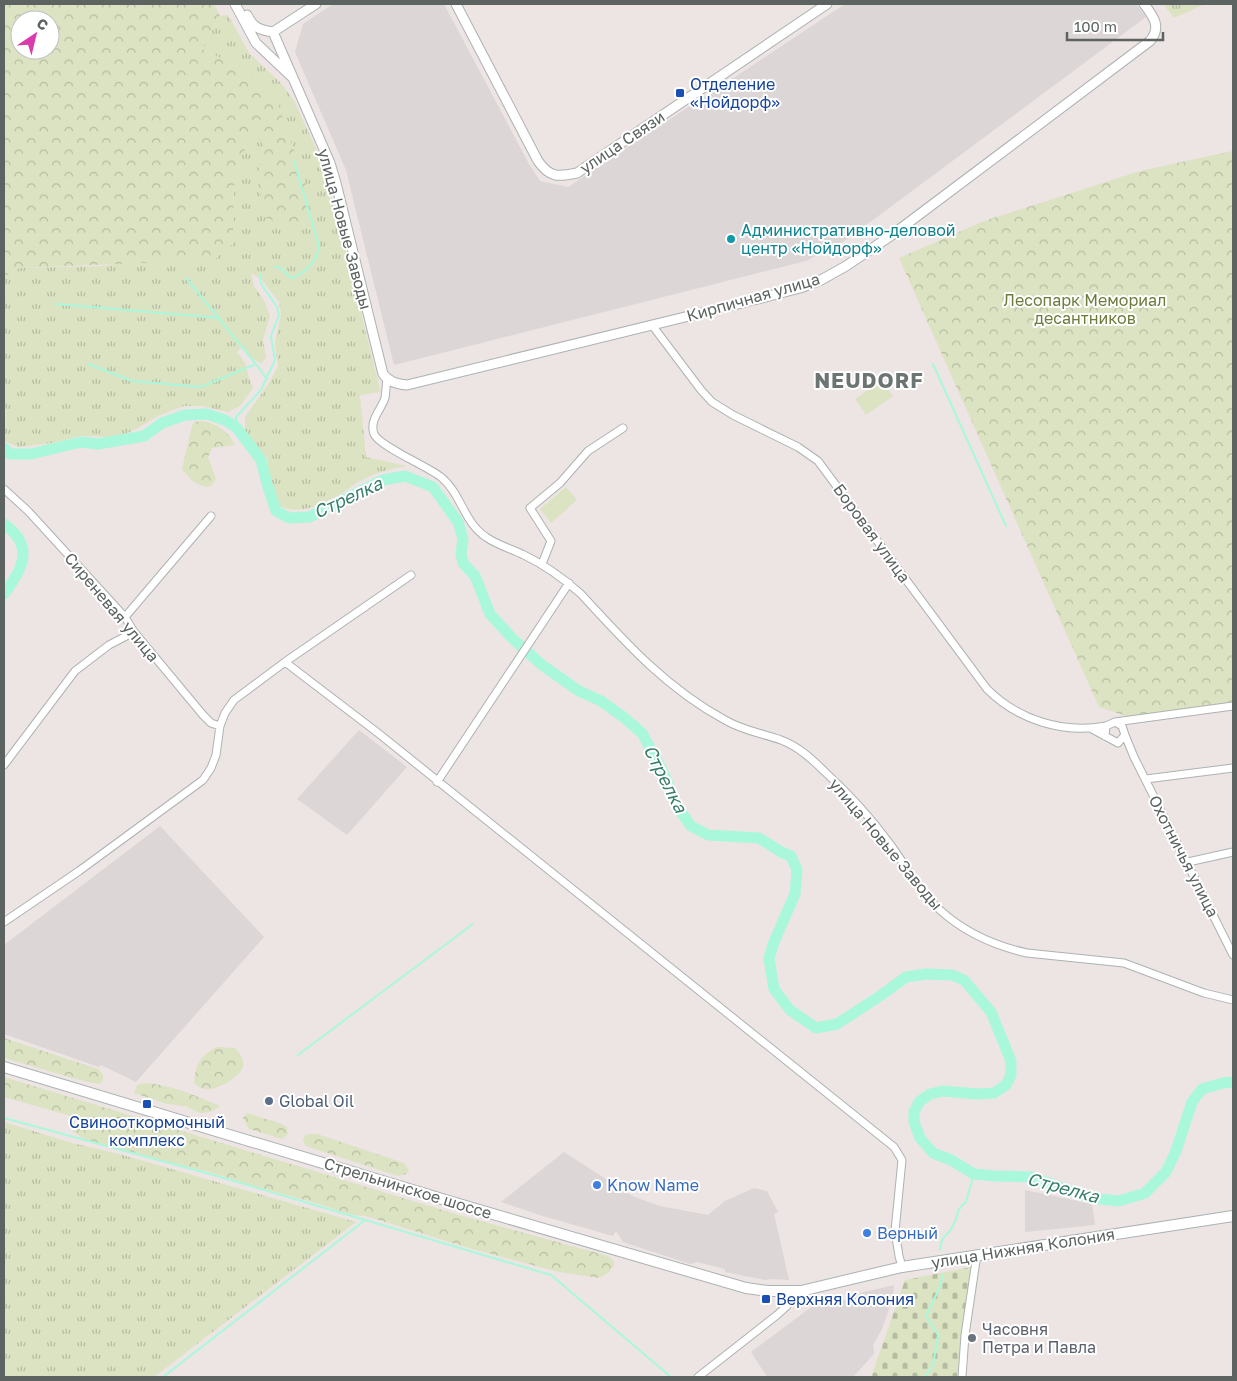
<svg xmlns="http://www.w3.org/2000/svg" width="1237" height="1381" viewBox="0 0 1237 1381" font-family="'Golos Text',sans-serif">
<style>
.industrial{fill:#dcd6d6}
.grass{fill:url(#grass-tufts)}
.forest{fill:url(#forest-crowns);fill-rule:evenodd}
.cemetery{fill:url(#cemetery-stones)}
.pitch{fill:#dce3c2}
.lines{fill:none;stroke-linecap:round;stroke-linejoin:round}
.stream{stroke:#a9f8dc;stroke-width:2}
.river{stroke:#a9f8dc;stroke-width:11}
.minor-casing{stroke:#adb3b2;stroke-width:9}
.tertiary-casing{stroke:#adb3b2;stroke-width:11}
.secondary-casing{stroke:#acb3b2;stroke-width:12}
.minor{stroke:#fff;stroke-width:7}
.tertiary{stroke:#fff;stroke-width:9}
.secondary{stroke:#fff;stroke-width:10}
.transit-dot{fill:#1a4fb4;stroke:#fff;stroke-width:2}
.culture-dot{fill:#0f9aa8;stroke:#fff;stroke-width:2}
.service-dot{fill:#5c6f8a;stroke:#fff;stroke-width:2}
.shop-dot{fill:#3f7fe0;stroke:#fff;stroke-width:2}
.worship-dot{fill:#6b7280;stroke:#fff;stroke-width:2}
.labels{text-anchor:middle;stroke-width:4;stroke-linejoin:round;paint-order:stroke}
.transit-label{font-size:16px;fill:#164399;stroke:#fff;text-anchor:start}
.street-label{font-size:16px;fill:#5c6361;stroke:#fff}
.culture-label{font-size:16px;fill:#0d838f;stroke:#fff;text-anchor:start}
.park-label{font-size:16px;fill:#6b7c3a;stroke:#fff}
.service-label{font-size:16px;fill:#4e5e75;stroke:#fff;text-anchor:start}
.shop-label{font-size:16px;fill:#366cbe;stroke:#fff;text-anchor:start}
.worship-label{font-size:16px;fill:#5b616d;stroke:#fff;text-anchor:start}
.water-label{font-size:18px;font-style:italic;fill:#387e6b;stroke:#fff}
.district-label{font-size:21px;font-weight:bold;letter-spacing:1px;fill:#6d7572;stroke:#fff}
</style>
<defs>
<pattern id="grass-tufts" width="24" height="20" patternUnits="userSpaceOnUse" patternTransform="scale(1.25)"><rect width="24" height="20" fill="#dce3c2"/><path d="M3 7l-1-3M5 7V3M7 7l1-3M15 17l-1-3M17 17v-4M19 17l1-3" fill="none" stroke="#b6bca1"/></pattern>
<pattern id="forest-crowns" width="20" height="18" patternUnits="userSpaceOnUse" patternTransform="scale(1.25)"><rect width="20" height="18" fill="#dce3c2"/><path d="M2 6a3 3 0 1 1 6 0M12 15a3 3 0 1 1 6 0" fill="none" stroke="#b6bca1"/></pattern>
<pattern id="cemetery-stones" width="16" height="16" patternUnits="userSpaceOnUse" patternTransform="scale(1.25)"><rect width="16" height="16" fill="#dce3c2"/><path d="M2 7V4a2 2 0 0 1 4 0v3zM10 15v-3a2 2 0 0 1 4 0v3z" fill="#b6bca1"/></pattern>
</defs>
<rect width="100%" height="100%" fill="#ede4e4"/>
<!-- industrial -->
<path class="industrial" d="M333,4H444L529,164L540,181L568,187L714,90L716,93L722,89L730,83L729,81L845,4H1136L1146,17L846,240L806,261L394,365L346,170L295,52L303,24Z
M359,730L407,767L347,835L297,799Z
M160,826L264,937L136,1082L101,1065L99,1067L4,1034V945Z
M564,1152L632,1196L660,1206L708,1215L725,1201L754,1188L767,1191L778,1212L774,1214L789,1280L772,1279L765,1280L725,1272V1269L697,1262L690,1264L623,1242L616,1231L613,1236L543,1216L501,1202Z
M1025,1190L1092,1204L1095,1225L1025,1232Z
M894,1285L893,1298L882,1329L873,1345L874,1354L853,1377H767L751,1352L821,1300H845L856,1294Z"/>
<!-- grass -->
<path class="grass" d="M1163,4H1205L1174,18Z
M228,15L249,53L282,84L294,101L317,151L352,274L379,386L380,392L360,395L366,457L407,466C391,469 377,472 362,480C355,483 349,489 342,493C325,504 299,516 280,506L268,471L267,458L253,446L245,429V417L269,383L278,366L275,342L281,314L279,302L261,279L251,273L254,286L265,302L270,316L263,340L266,357L261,364L252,358L242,346L237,352L245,363L249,378L253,388L240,406L228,412L202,406H184L160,415L136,429L118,437L81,436L52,443L18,447L4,441C4,428 8,414 4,402V276L19,268L102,266L233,244L234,186L242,153L256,134L264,146L257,179L289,226L251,73L202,49L220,16Z
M4,1122L72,1143L119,1154L356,1222L154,1377H4Z"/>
<!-- forest -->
<path class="forest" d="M4,4H214L220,16L202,49L251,73L279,106L310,197L311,223L289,226L266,218L257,179L264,146L256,135L242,154L234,186L233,244L214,260L19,268L4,277ZM20,20H50V50H20Z
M1232,151L1233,702L1132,718L1099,707L899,258L984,221L1140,171Z
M203,421C219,425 228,431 235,445L212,448L208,457L216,479L210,487C196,486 190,480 182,469L192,426L194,422Z
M4,1038L98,1069L103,1075V1080L100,1084L87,1082L4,1058Z
M216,1047L235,1048C240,1054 246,1060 242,1069C238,1078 214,1092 205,1089C201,1089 197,1086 194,1083C196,1064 199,1057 216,1047Z
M4,1077L459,1215L608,1256L614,1261V1266L608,1273L599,1278L559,1272L472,1249L366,1216L353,1215L312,1202L249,1185L223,1176L88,1141L72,1131L83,1127L107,1130L113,1128L4,1097Z
M143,1083C169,1084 195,1095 220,1106L211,1112L200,1113L185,1106L167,1104L134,1093L137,1085Z
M247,1113L282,1124L287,1127L288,1134L282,1139L249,1129L243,1118Z
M310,1134H317L404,1163L409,1170L406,1174L398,1176L306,1146L303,1140L305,1135Z"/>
<!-- cemetery -->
<path class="cemetery" d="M971,1267L957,1377H871L905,1280Z"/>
<!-- pitch -->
<path class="pitch" d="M882,380L893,396L866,415L855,399Z
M566,487L577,500L551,523L540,509Z"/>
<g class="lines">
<!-- stream -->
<path class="stream" d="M275,267L281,268L291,278C300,277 313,264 317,255C319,252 318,247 318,243L294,161
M186,278L255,363
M56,304L219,318
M88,364L132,381L201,387L256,364L267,379
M933,364L1006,526
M236,427V417L261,390L275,360L271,336L279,315L277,307L262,285L260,280L261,274
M298,1055L473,924
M4,1118L217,1176L551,1275L671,1377
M940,1250C942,1232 947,1238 953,1226C959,1216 955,1210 966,1202L974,1174
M163,1377L364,1221
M925,1377L933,1365L938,1335L926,1316L939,1289L943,1275"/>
<!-- river -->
<path class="river" d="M4,448L10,454H31L81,442L98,444L144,436L162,423L185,415L207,414L225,420L236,427L261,460L267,484L276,511L289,518L309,517L383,480L405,476L433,487L458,522L463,539L461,554L463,563L475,576L490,614L511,637L542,665L579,691L601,701L622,716L642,733L664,774L676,805L691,826L708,835L759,838L783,853L791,856L797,870L795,894L774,942L769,958L774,989L790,1010L816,1028L837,1024L880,996L906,977L926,974L952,975L964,980L991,1012L1011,1061V1075L1006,1085L994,1093L977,1094L943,1091L930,1094L919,1102L914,1112V1122L920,1138L933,1153L951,1160L974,1174L995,1176L1032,1177L1090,1198L1119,1201L1145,1193L1166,1172L1176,1151L1192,1102L1202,1089L1223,1083L1233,1082
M4,524C35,546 23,569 4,594"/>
<!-- minor casing -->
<g class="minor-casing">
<path id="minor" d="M652,325L701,390L712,402L733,415L798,447L818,461L987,689C1018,720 1063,734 1106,726
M387,379C386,385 386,392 385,398C381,410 369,420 374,434C379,446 427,466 441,477C461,493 464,523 486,537C497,545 512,549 524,555C545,565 563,578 581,594C625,642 666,688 725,720C744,731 761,733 781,740C798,746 812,759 824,771C847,792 871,818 890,844C906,866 920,892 940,910C964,932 996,946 1027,953L1124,963L1204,993L1233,1000
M4,489L28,511L125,617L134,632L203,715L211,723L220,726
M542,564L551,541L530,508L560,483L588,451L623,428
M125,617L211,516
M285,662L378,733L894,1147L902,1160L895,1231L899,1256L902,1267
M1115,722L1233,706
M1092,729L1118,743L1125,735L1122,726L1115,722L1106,726L1105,736
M1125,735L1134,757L1233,955
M4,765L75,671L109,645L134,632
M1146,779L1233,768
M437,782L569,583
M1188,862L1233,852
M4,922L79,871L203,780L211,768L216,755L220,726L225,713L234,700L285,662L411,575
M698,1377L777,1315L787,1306V1292
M962,1377L965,1335L977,1254"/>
</g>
<!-- tertiary casing -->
<g class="tertiary-casing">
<path id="tertiary" d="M235,4L256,43L293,78
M456,4L538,161C550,178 558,177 577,173L827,4
M247,15C253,28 260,30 273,32L316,4
M273,32L330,163L336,183L383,374C389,382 397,384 407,385L738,304L800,288L821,280L846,266L892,235L1150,41C1162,27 1153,16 1144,4"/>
</g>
<!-- secondary casing -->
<g class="secondary-casing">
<path id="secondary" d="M4,1067L452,1202L746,1288L768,1291H801L902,1267L1233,1216"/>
</g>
<!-- minor -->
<use href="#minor" class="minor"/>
<!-- tertiary -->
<use href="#tertiary" class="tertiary"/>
<!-- secondary -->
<use href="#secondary" class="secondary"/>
</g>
<!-- markers -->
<g class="transit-dot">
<rect x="675" y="88" width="10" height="10" rx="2.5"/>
<rect x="142" y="1099" width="10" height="10" rx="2.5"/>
<rect x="761" y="1294" width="10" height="10" rx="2.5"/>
</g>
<circle class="culture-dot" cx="731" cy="239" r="5"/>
<circle class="service-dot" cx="269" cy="1101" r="5"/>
<g class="shop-dot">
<circle cx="597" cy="1185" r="5"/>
<circle cx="867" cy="1233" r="5"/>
</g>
<circle class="worship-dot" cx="972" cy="1338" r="5"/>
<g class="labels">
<!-- transit labels -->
<g class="transit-label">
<text x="690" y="90">Отделение<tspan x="690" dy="18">«Нойдорф»</tspan></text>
<text x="147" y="1128" text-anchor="middle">Свинооткормочный<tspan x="147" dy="18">комплекс</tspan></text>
<text x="776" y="1305">Верхняя Колония</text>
</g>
<!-- street labels -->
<g class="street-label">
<text transform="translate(622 142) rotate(-34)" y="6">улица Связи</text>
<text transform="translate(345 229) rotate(75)" y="6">улица Новые Заводы</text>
<text transform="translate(753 297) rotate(-16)" y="6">Кирпичная улица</text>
<text transform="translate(872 533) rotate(54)" y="6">Боровая улица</text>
<text transform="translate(112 607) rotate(50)" y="6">Сиреневая улица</text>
<text transform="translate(886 844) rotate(50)" y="6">улица Новые Заводы</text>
<text transform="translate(1184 856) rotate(63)" y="6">Охотничья улица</text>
<text transform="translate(408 1188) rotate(17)" y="6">Стрельнинское шоссе</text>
<text transform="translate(1023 1248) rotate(-9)" y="6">улица Нижняя Колония</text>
</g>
<!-- culture labels -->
<g class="culture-label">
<text x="741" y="236">Административно-деловой<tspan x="741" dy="18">центр «Нойдорф»</tspan></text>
</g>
<!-- park labels -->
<g class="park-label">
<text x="1085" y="306">Лесопарк Мемориал<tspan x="1085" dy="18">десантников</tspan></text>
</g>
<!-- service labels -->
<g class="service-label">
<text x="279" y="1107">Global Oil</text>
</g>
<!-- shop labels -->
<g class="shop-label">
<text x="607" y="1191">Know Name</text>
<text x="877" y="1239">Верный</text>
</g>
<!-- worship labels -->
<g class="worship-label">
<text x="982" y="1335">Часовня<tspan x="982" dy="18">Петра и Павла</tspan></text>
</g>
<!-- water labels -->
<g class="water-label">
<text transform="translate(348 498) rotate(-25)" y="6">Стрелка</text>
<text transform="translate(665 779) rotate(63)" y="6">Стрелка</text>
<text transform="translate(1063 1188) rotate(15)" y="6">Стрелка</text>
</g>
<!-- district labels -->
<g class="district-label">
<text x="869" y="388">NEUDORF</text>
</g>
</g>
<!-- border -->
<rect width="1237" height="1381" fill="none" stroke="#5c6361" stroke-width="10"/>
<!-- north arrow -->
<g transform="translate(35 35) rotate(35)"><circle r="24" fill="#ffffff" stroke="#bec1c0"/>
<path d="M0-4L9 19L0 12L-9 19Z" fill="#db3cad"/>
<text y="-8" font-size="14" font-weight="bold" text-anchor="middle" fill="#5c6361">С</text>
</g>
<!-- scale -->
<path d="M1067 32v8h96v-8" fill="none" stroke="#5c6361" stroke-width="2.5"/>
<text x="1074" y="32" font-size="15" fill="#5c6361" stroke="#ffffff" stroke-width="4" paint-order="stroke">100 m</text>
</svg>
